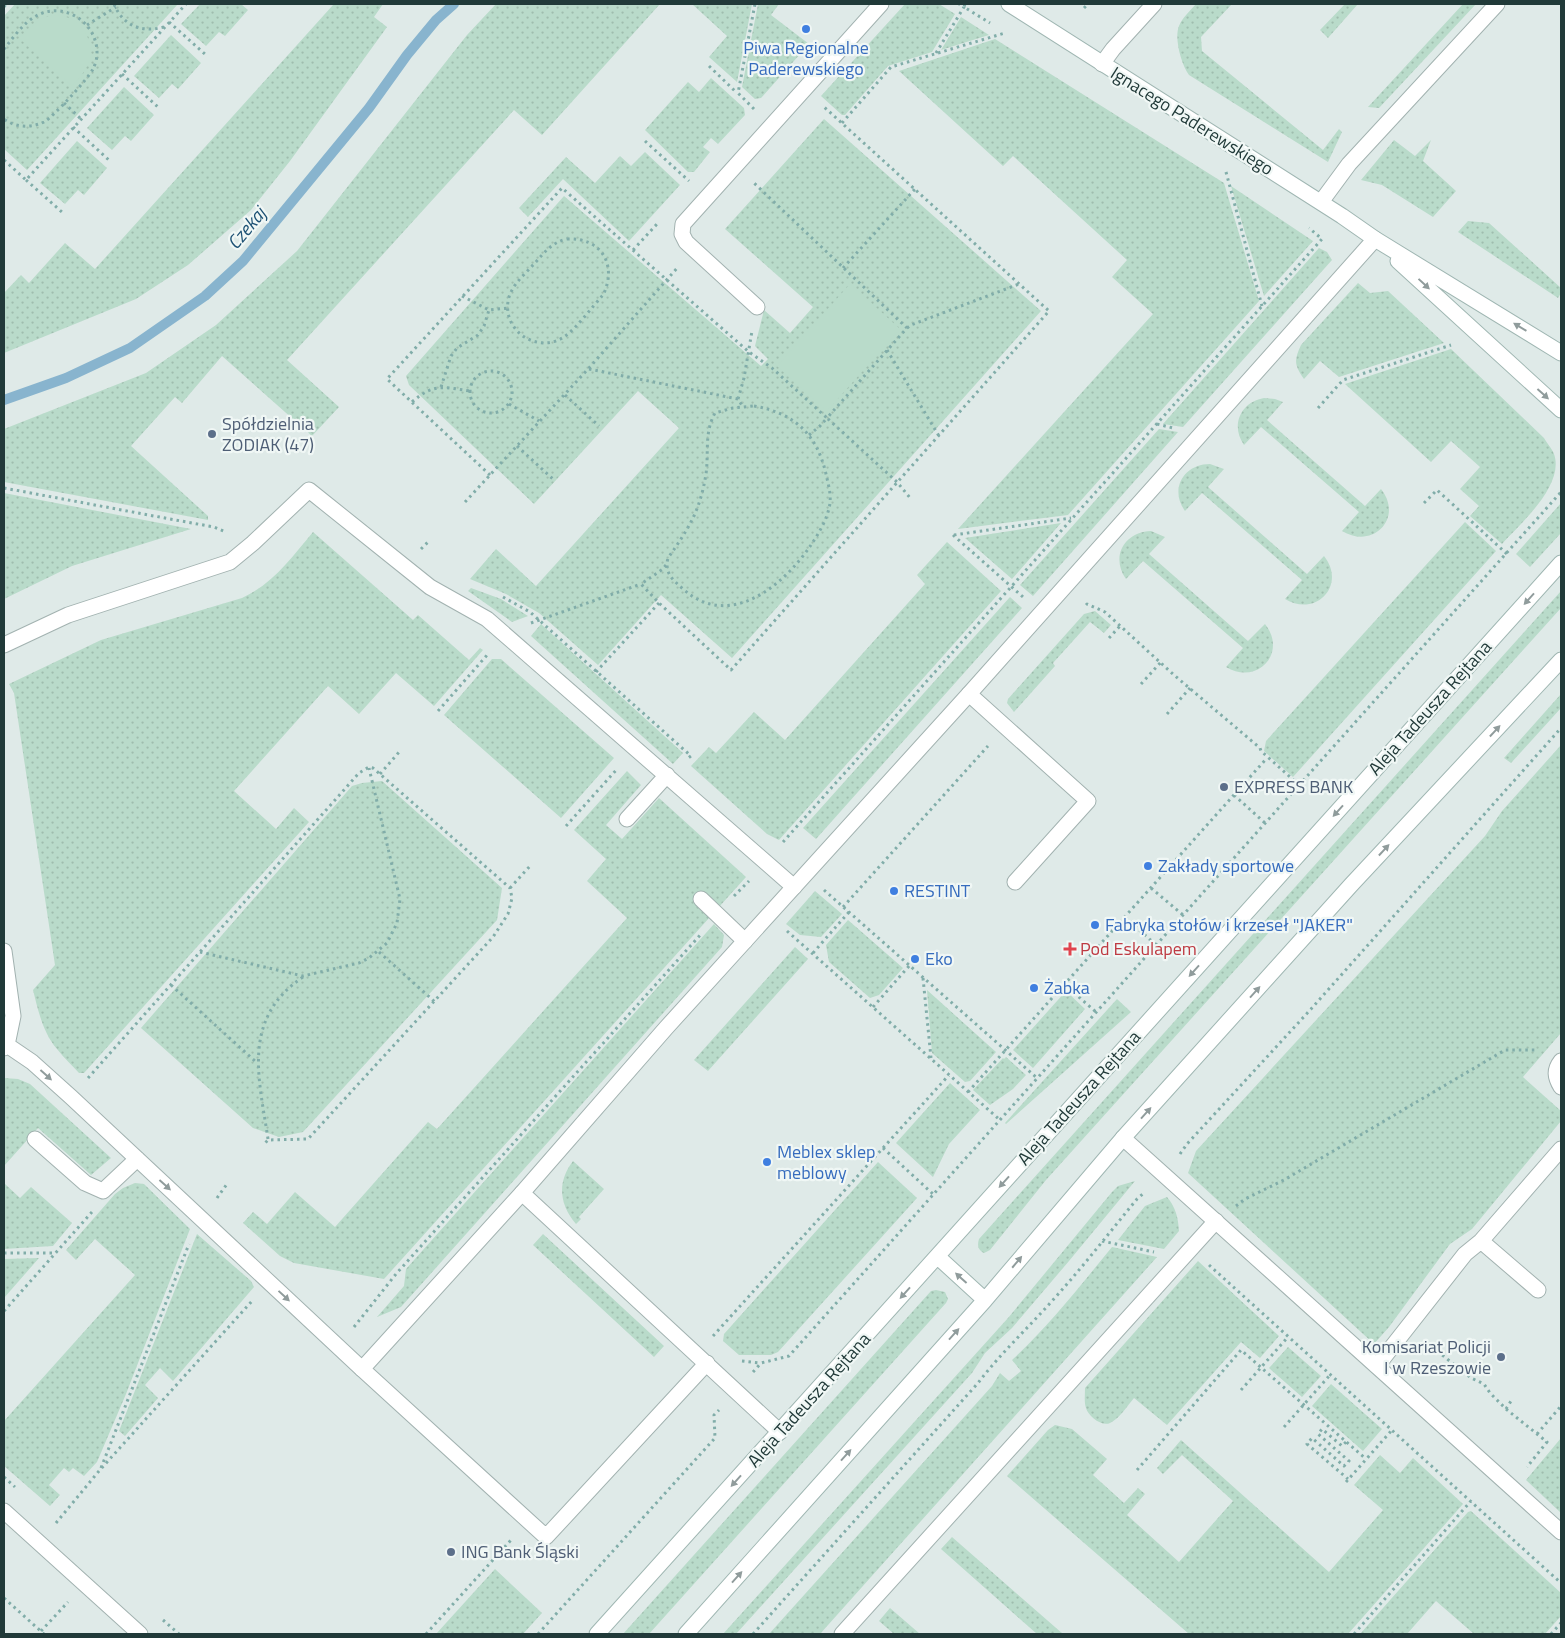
<svg xmlns="http://www.w3.org/2000/svg" width="1565" height="1638" viewBox="0 0 1565 1638" font-family="'Titillium Web',sans-serif">
<style>
.grass{fill:url(#grass-dots)}
.garden{fill:#b9dbca}
.lines{fill:none;stroke-linecap:round;stroke-linejoin:round}
.stream{stroke:#88b4ce;stroke-width:10}
.lane-casing{stroke:#a2b2b0;stroke-width:17}
.street-casing{stroke:#a2b2b0;stroke-width:17}
.secondary-casing{stroke:#9fb6b2;stroke-width:17}
.path{stroke:#81ada9;stroke-width:3;stroke-dasharray:2.5 4;stroke-linecap:butt}
.lane{stroke:#fff;stroke-width:15}
.street{stroke:#fff;stroke-width:15}
.secondary{stroke:#fff;stroke-width:15}
.oneway{fill:#909c9c}
.shop-dot{fill:#3f7fe0;stroke:#f0f7f5;stroke-width:2}
.service-dot{fill:#5c6f8a;stroke:#f0f7f5;stroke-width:2}
.health-dot{fill:#e0444e;stroke:#f0f7f5;stroke-width:2}
.labels{text-anchor:middle;stroke-width:4.5;stroke-linejoin:round;paint-order:stroke}
.shop-label{font-size:18px;fill:#366cbe;stroke:#f0f7f5;text-anchor:start}
.street-label{font-size:18px;fill:#213a39;stroke:#f0f7f5}
.service-label{font-size:18px;fill:#4e5e75;stroke:#f0f7f5;text-anchor:start}
.health-label{font-size:18px;fill:#be3a42;stroke:#f0f7f5;text-anchor:start}
.water-label{font-size:19px;font-style:italic;fill:#1d5174;stroke:#f0f7f5}
</style>
<defs>
<pattern id="grass-dots" width="8" height="8" patternUnits="userSpaceOnUse" patternTransform="scale(1.25)"><rect width="8" height="8" fill="#b9dbca"/><path d="M2 2h.1M6 6h.1" fill="none" stroke="#9fbdae" stroke-width="1.8" stroke-linecap="round"/></pattern>
</defs>
<rect width="100%" height="100%" fill="#dfeae8"/>
<!-- grass -->
<path class="grass" d="M15,4H178L27,170L4,149V16Z
M200,4H241L248,10L225,36L219,32L206,46L181,24Z
M332,4H383L374,17L387,27L290,161L251,210L188,265L136,299L4,353V293L21,275L29,283L65,243L95,269L333,5Z
M496,4H660L542,135L514,110L287,360L339,407L312,436L222,356L182,403L175,397L131,446L208,516V520L4,482V429L146,373L216,325L297,251L467,35Z
M692,4H752L737,82L709,57L727,36Z
M758,4H779L771,15L809,44L761,98L755,99L742,87Z
M905,4H939L955,14L932,52L888,66L845,115H842L821,96Z
M1196,4H1232L1201,37L1202,51L1323,150L1339,129L1342,132L1328,162L1189,75C1181,64 1174,38 1179,26C1182,18 1191,10 1196,4Z
M1345,4H1358L1328,38L1320,30Z
M1463,4H1476L1379,108L1368,107Z
M961,17L989,35L941,50Z
M171,35L201,63L178,89L172,84L159,98L134,76Z
M995,39L1224,183L1259,301L1068,515L958,529L1153,314L1112,277L1127,260L1013,156L1003,166L899,71Z
M711,78L744,108L745,115L718,144L711,138L703,147L710,152L694,172H688L645,130L688,82L699,92Z
M124,87L154,115L131,141L125,136L112,150L87,128Z
M824,119L1041,311L732,658L661,595L598,665L539,613L506,594L470,579L496,549L536,586L679,428L638,391L534,504L409,385L406,376L564,196L761,366L768,359L755,346L764,310L790,333L813,307L725,229Z
M1394,140L1415,156L1431,140L1423,161L1456,191L1433,217L1382,185L1361,180Z
M77,141L107,168L84,195L78,190L65,204L40,183Z
M645,152L680,185L629,241L563,179L528,217L519,208L566,157L595,183L620,156L631,166Z
M1231,186L1313,241L1264,296Z
M1468,221L1489,223L1561,288V293L1558,298L1458,232Z
M1319,248L1327,252L1332,260L1183,427L1163,424Z
M1358,283L1370,293L1388,291L1444,343L1339,377L1320,361L1304,379C1294,365 1294,360 1301,345Z
M1451,349L1544,438C1547,443 1552,449 1554,454C1565,485 1520,524 1502,544L1470,516L1479,506L1460,489L1480,467L1451,441L1431,462L1345,384Z
M1264,398L1275,399L1283,402L1267,420L1365,506L1381,489C1404,518 1373,550 1342,531L1359,512L1261,427L1244,445C1230,425 1241,402 1264,398Z
M1159,429L1178,432L1033,596L1020,585Z
M1210,464L1224,469L1208,487L1307,574L1324,556C1347,585 1316,618 1285,599L1302,580L1202,493L1185,511C1169,489 1184,464 1210,464Z
M4,493L191,529L72,566L4,599Z
M1561,503V533L1530,567L1516,554Z
M1465,522L1496,551L1293,777L1264,751L1266,741Z
M1061,523L1012,579L965,538Z
M1151,531L1165,537L1149,554L1248,641L1265,624C1288,653 1257,686 1226,667L1243,648L1143,561L1126,579C1110,556 1125,532 1151,531Z
M313,532L413,620L418,615L469,660L480,648L483,650L434,706L396,673L359,714L328,686L234,791L276,829L294,808L309,822L84,1073H79C72,1065 64,1058 57,1049C43,1033 38,1010 33,990L55,965L14,693L9,684L101,640L242,598C273,584 292,557 313,532Z
M947,542L1001,591L779,840L767,834L691,766L709,747L716,753L754,712L785,740L925,584L917,575Z
M471,588L501,599L528,616L512,622L468,591Z
M1561,591V608L1046,1180L990,1250L984,1253C978,1250 977,1245 979,1239Z
M1010,597L1022,608L816,839L803,828Z
M1095,611L1111,625L1104,633L1090,622L1053,663L1055,666L1014,712L1007,703L1008,699L1084,614Z
M541,624L683,753L673,764L531,636Z
M492,659H501L614,758L561,818L444,715Z
M1561,694V708L1511,763L1504,758Z
M1561,745V1033L1523,1077L1561,1111V1121L1472,1229L1450,1244L1389,1327L1374,1344L1188,1173L1196,1151L1485,836L1502,811Z
M627,771L641,785L606,825L622,839L659,798L746,877L384,1279L294,1263L280,1256L243,1223L253,1212L267,1224L295,1192L335,1227L428,1122L437,1129L627,918L587,881L606,859L574,830Z
M382,781L502,888L497,920L303,1132L279,1137L253,1128L141,1028L352,786L362,783Z
M815,891L842,914L821,937L800,935L786,924Z
M848,920L903,968L879,995L870,998L829,962L826,945Z
M714,924L724,935L722,947L401,1307L377,1317L404,1286L406,1269Z
M795,947L808,959L708,1071L694,1060Z
M927,990L996,1052L970,1081L965,1082L932,1053Z
M1066,991L1085,1009L1033,1068L1013,1050Z
M1117,999L1131,1012L1006,1124L1005,1123Z
M1006,1057L1026,1075L1013,1089L990,1105L973,1090L1003,1058L1004,1059Z
M4,1078L18,1079L30,1084L111,1158L91,1175L38,1128L4,1166Z
M950,1083L980,1110L949,1144L933,1177L896,1143Z
M573,1161L604,1189L579,1217L581,1219L576,1224C559,1204 557,1182 573,1161Z
M878,1162L917,1198L778,1352L771,1355H739L723,1341L724,1334Z
M1135,1181L1069,1261L1012,1328L985,1353L972,1373L736,1634H723L1008,1318L1112,1192L1118,1186Z
M4,1183L20,1198L31,1187L72,1223L53,1246L4,1249Z
M135,1183L144,1184L190,1229L126,1394L97,1462L84,1476L73,1468L69,1472L64,1468L49,1485L60,1495L50,1506L4,1466V1421L135,1275L95,1239L76,1260L66,1250L115,1194L123,1188Z
M1167,1197C1176,1208 1178,1217 1179,1231L1164,1249L1118,1240L1145,1206Z
M197,1234L251,1281L254,1287L173,1381L160,1368L145,1385L158,1398L125,1436L119,1431Z
M543,1234L664,1346L654,1357L533,1245Z
M1112,1247L1157,1257L820,1634H769L992,1386L1000,1373L1009,1381L1021,1371L1012,1360C1049,1326 1080,1286 1112,1247Z
M39,1258L4,1298V1259Z
M1198,1261L1279,1336L1260,1358L1241,1342L1167,1425L1134,1398C1128,1405 1119,1419 1110,1423C1102,1427 1088,1416 1086,1408C1084,1402 1085,1395 1085,1388Z
M936,1290L945,1292L948,1299L946,1303L649,1634H623L931,1291Z
M1288,1347L1321,1376L1302,1397L1269,1368Z
M1331,1384L1382,1429L1363,1451L1312,1406Z
M1055,1425L1072,1429L1107,1459L1093,1475L1124,1503L1138,1488L1145,1494L1127,1515L1179,1562L1233,1501L1182,1455L1163,1474L1157,1468L1181,1440L1329,1572L1383,1510L1354,1485L1380,1455L1400,1473L1413,1458L1463,1504L1348,1634H1189L1007,1476L1048,1430Z
M1561,1438V1513L1526,1480Z
M1471,1511L1561,1593V1616L1545,1634H1474L1436,1601L1407,1634H1360L1468,1512Z
M952,1537L1063,1634H1037L941,1549Z
M495,1569L542,1613L523,1634H436Z
M890,1608L920,1634H894L879,1621Z"/>
<!-- garden -->
<path class="garden" d="M53,15C58,16 64,16 69,18C86,26 96,47 88,64C84,73 78,80 72,86L19,38L40,19Z
M850,284L900,329L827,411L777,366Z"/>
<g class="lines">
<!-- stream -->
<path class="stream" d="M4,400L66,378L130,348L205,296L243,261L369,108L407,55L436,20L454,4"/>
<!-- lane casing -->
<g class="lane-casing">
<path id="lane" d="M1321,202L1349,164L1497,4
M757,307L686,242L682,234L683,224L881,4
M4,645L68,615L230,562L253,543L309,490L430,587L487,619L794,887
M969,694L1088,801L1015,882
M627,819L667,775
M701,899L745,941
M1561,1061C1554,1070 1555,1077 1561,1087
M35,1139L85,1183L103,1191L137,1159
M522,1193L780,1432
M1481,1241L1561,1149
M1377,1366L1465,1254L1481,1241L1538,1290
M362,1369L546,1537L707,1363
M842,1634L1216,1221"/>
</g>
<!-- street casing -->
<g class="street-casing">
<path id="street" d="M1102,64L1113,49L1154,4
M4,951L13,1016L7,1045L4,1048
M7,1045L32,1062L71,1097L362,1369L522,1193L666,1028L969,694L1375,239
M1123,1138L1561,1532
M4,1511L140,1634"/>
</g>
<!-- secondary casing -->
<g class="secondary-casing">
<path id="secondary" d="M1009,4L1342,216L1375,239L1561,353
M1398,261L1561,410
M938,1257L985,1300
M597,1634L1561,563
M686,1634L985,1300L1123,1138L1351,885L1561,660"/>
</g>
<!-- path -->
<path class="path" d="M114,4C123,26 142,33 164,27
M965,4L964,7L990,23
M4,7L6,4
M1084,8L1088,4
M169,22L206,55
M87,25L116,7
M4,49C13,38 23,23 36,16C64,0 98,23 97,54C97,59 95,65 93,69C88,79 53,117 44,122C31,128 16,128 4,119
M936,53L964,7L959,4
M709,66L737,93
M122,74L159,108
M64,103L81,119
M754,109L738,93L755,4
M842,123L891,67L1005,33
M73,127L111,162
M645,141L689,181
M4,160L26,180L186,4
M1226,172L1262,306
M26,180L63,213
M567,239C601,237 618,265 603,295C592,307 576,329 564,337C536,355 500,329 509,297C513,284 525,274 534,264C544,253 552,242 567,239Z
M633,250L657,224
M843,268L915,189
M462,296L489,310L508,308
M907,328L911,325L1019,284
M887,350L939,436
M589,369L738,399L743,407
M470 392a21 21 0 1 1 42 0a21 21 0 1 1-42 0Z
M441,387L451,356L457,348L478,335L484,326L489,310
M565,395L599,426
M738,399L744,378L752,331
M412,402C434,383 443,387 470,391
M509,404L539,421
M754,406C794,413 817,434 826,474C828,483 831,493 830,503C828,518 819,533 811,545C784,585 730,631 683,589C673,580 664,573 668,558C689,528 700,511 706,474C709,452 704,433 715,413L733,408Z
M1318,408L1343,380L1451,345
M1157,424L1173,428
M809,435L820,426L827,418L897,482L911,499
M517,446L554,480
M490,475L387,379L562,188L749,352L772,368L827,418L907,328L754,183
M4,488L170,519L214,527L226,532
M465,502L589,368L678,267
M1424,503L1437,490L1507,554
M953,535L1023,597
M954,535L1071,518
M421,549L428,542
M666,565L663,569L641,584L659,603L731,670L1049,311L823,106
M503,597L530,612L691,756L687,759
M1086,605L1087,604L1105,612L1174,675L1260,748L1261,751L1299,785
M531,623L641,584
M1109,638L1120,626
M596,672L659,603
M1141,684L1161,662
M438,711L488,654
M1167,714L1190,688
M380,774L400,751
M1234,795L1265,823
M566,826L618,768
M783,842L1322,239L1309,228
M510,888L530,866
M1151,888L1183,915
M824,890L1037,1078
M734,896L749,881
M843,907L988,746
M1125,917L1156,945
M787,931L1000,1120
M200,952L303,976L359,963L369,958L387,943L397,923L400,899L369,768
M379,952L435,1002
M813,953L849,912
M923,978L931,1058
M1064,984L1096,1012
M171,985L256,1062
M873,1007L910,965
M88,1078L359,773L369,767L373,768L510,888L512,898L508,914L493,937L308,1139L268,1140L263,1145
M968,1092L1267,758
M268,1139C259,1078 241,1019 303,977
M883,1148L933,1194
M1180,1154L1187,1144L1311,1009L1561,728
M217,1198L227,1184
M1236,1206L1245,1199L1284,1180L1505,1050H1538
M1102,1241L1154,1252
M4,1253H55
M1209,1265L1561,1583
M4,1311L92,1212
M354,1327L396,1274L702,933
M713,1336L949,1075
M1427,1343L1471,1378L1484,1384L1490,1393L1506,1409L1547,1442L1527,1467
M742,1361L760,1363
M753,1372L761,1363L789,1356L1561,492
M1241,1390L1288,1337
M1506,1409L1511,1401
M1284,1427L1330,1375
M1537,1434L1561,1406
M1346,1442L1342,1446L1322,1429L1318,1434L1349,1461L1344,1466L1312,1438L1307,1444L1348,1479
M101,1468L189,1244
M1137,1470L1241,1350L1366,1459
M4,1477L15,1487
M1346,1482L1392,1430
M56,1523L99,1471L252,1301
M4,1598L44,1634
M163,1620L179,1634
M41,1631L68,1602
M426,1634L511,1540
M538,1634L715,1438L714,1415L719,1410
M753,1634L978,1383C1000,1354 1027,1329 1052,1301C1082,1268 1109,1233 1137,1199L1145,1192
M1354,1634L1471,1501
M1551,1634L1561,1623"/>
<!-- lane -->
<use href="#lane" class="lane"/>
<!-- street -->
<use href="#street" class="street"/>
<!-- secondary -->
<use href="#secondary" class="secondary"/>
</g>
<!-- one-way arrows -->
<defs><path id="oneway-solid" d="M-6-.8H1V-3.2L6.5 0L1 3.2V.8H-6Z" transform="scale(1.25)"/></defs>
<g class="oneway">
<use href="#oneway-solid" transform="translate(1424 284) rotate(43)"/>
<use href="#oneway-solid" transform="translate(1520 327) rotate(-149)"/>
<use href="#oneway-solid" transform="translate(1543 394) rotate(42)"/>
<use href="#oneway-solid" transform="translate(1529 599) rotate(132)"/>
<use href="#oneway-solid" transform="translate(1495 731) rotate(-47)"/>
<use href="#oneway-solid" transform="translate(1338 811) rotate(132)"/>
<use href="#oneway-solid" transform="translate(1384 850) rotate(-47)"/>
<use href="#oneway-solid" transform="translate(1194 971) rotate(132)"/>
<use href="#oneway-solid" transform="translate(1255 992) rotate(-48)"/>
<use href="#oneway-solid" transform="translate(46 1075) rotate(42)"/>
<use href="#oneway-solid" transform="translate(1146 1113) rotate(-48)"/>
<use href="#oneway-solid" transform="translate(1004 1182) rotate(132)"/>
<use href="#oneway-solid" transform="translate(165 1185) rotate(42)"/>
<use href="#oneway-solid" transform="translate(1017 1262) rotate(-50)"/>
<use href="#oneway-solid" transform="translate(961 1278) rotate(-138)"/>
<use href="#oneway-solid" transform="translate(905 1293) rotate(132)"/>
<use href="#oneway-solid" transform="translate(284 1296) rotate(43)"/>
<use href="#oneway-solid" transform="translate(954 1334) rotate(-48)"/>
<use href="#oneway-solid" transform="translate(846 1455) rotate(-48)"/>
<use href="#oneway-solid" transform="translate(736 1481) rotate(132)"/>
<use href="#oneway-solid" transform="translate(737 1577) rotate(-48)"/>
</g>
<!-- markers -->
<g class="shop-dot">
<circle cx="806" cy="29" r="5"/>
<circle cx="1148" cy="866" r="5"/>
<circle cx="894" cy="891" r="5"/>
<circle cx="1095" cy="925" r="5"/>
<circle cx="915" cy="959" r="5"/>
<circle cx="1034" cy="988" r="5"/>
<circle cx="767" cy="1162" r="5"/>
</g>
<g class="service-dot">
<circle cx="212" cy="434" r="5"/>
<circle cx="1224" cy="787" r="5"/>
<circle cx="1501" cy="1357" r="5"/>
<circle cx="451" cy="1552" r="5"/>
</g>
<path class="health-dot" d="M1067.5 941.5h5v5h5v5h-5v5h-5v-5h-5v-5h5z"/>
<g class="labels">
<!-- shop labels -->
<g class="shop-label">
<text x="806" y="54" text-anchor="middle">Piwa Regionalne<tspan x="806" dy="21">Paderewskiego</tspan></text>
<text x="1158" y="872">Zakłady sportowe</text>
<text x="904" y="897">RESTINT</text>
<text x="1105" y="931">Fabryka stołów i krzeseł "JAKER"</text>
<text x="925" y="965">Eko</text>
<text x="1044" y="994">Żabka</text>
<text x="777" y="1158">Meblex sklep<tspan x="777" dy="21">meblowy</tspan></text>
</g>
<!-- street labels -->
<g class="street-label">
<text transform="translate(1192 121) rotate(32)" y="6">Ignacego Paderewskiego</text>
<text transform="translate(1430 708) rotate(-48)" y="6">Aleja Tadeusza Rejtana</text>
<text transform="translate(1079 1098) rotate(-48)" y="6">Aleja Tadeusza Rejtana</text>
<text transform="translate(809 1400) rotate(-48)" y="6">Aleja Tadeusza Rejtana</text>
</g>
<!-- service labels -->
<g class="service-label">
<text x="222" y="430">Spółdzielnia<tspan x="222" dy="21">ZODIAK (47)</tspan></text>
<text x="1234" y="793">EXPRESS BANK</text>
<text x="1491" y="1353" text-anchor="end">Komisariat Policji<tspan x="1491" dy="21">I w Rzeszowie</tspan></text>
<text x="461" y="1558">ING Bank Śląski</text>
</g>
<!-- health labels -->
<g class="health-label">
<text x="1080" y="955">Pod Eskulapem</text>
</g>
<!-- water labels -->
<g class="water-label">
<text transform="translate(246 228) rotate(-50)" y="7">Czekaj</text>
</g>
</g>
<!-- border -->
<rect width="1565" height="1638" fill="none" stroke="#213a39" stroke-width="10"/>
</svg>
